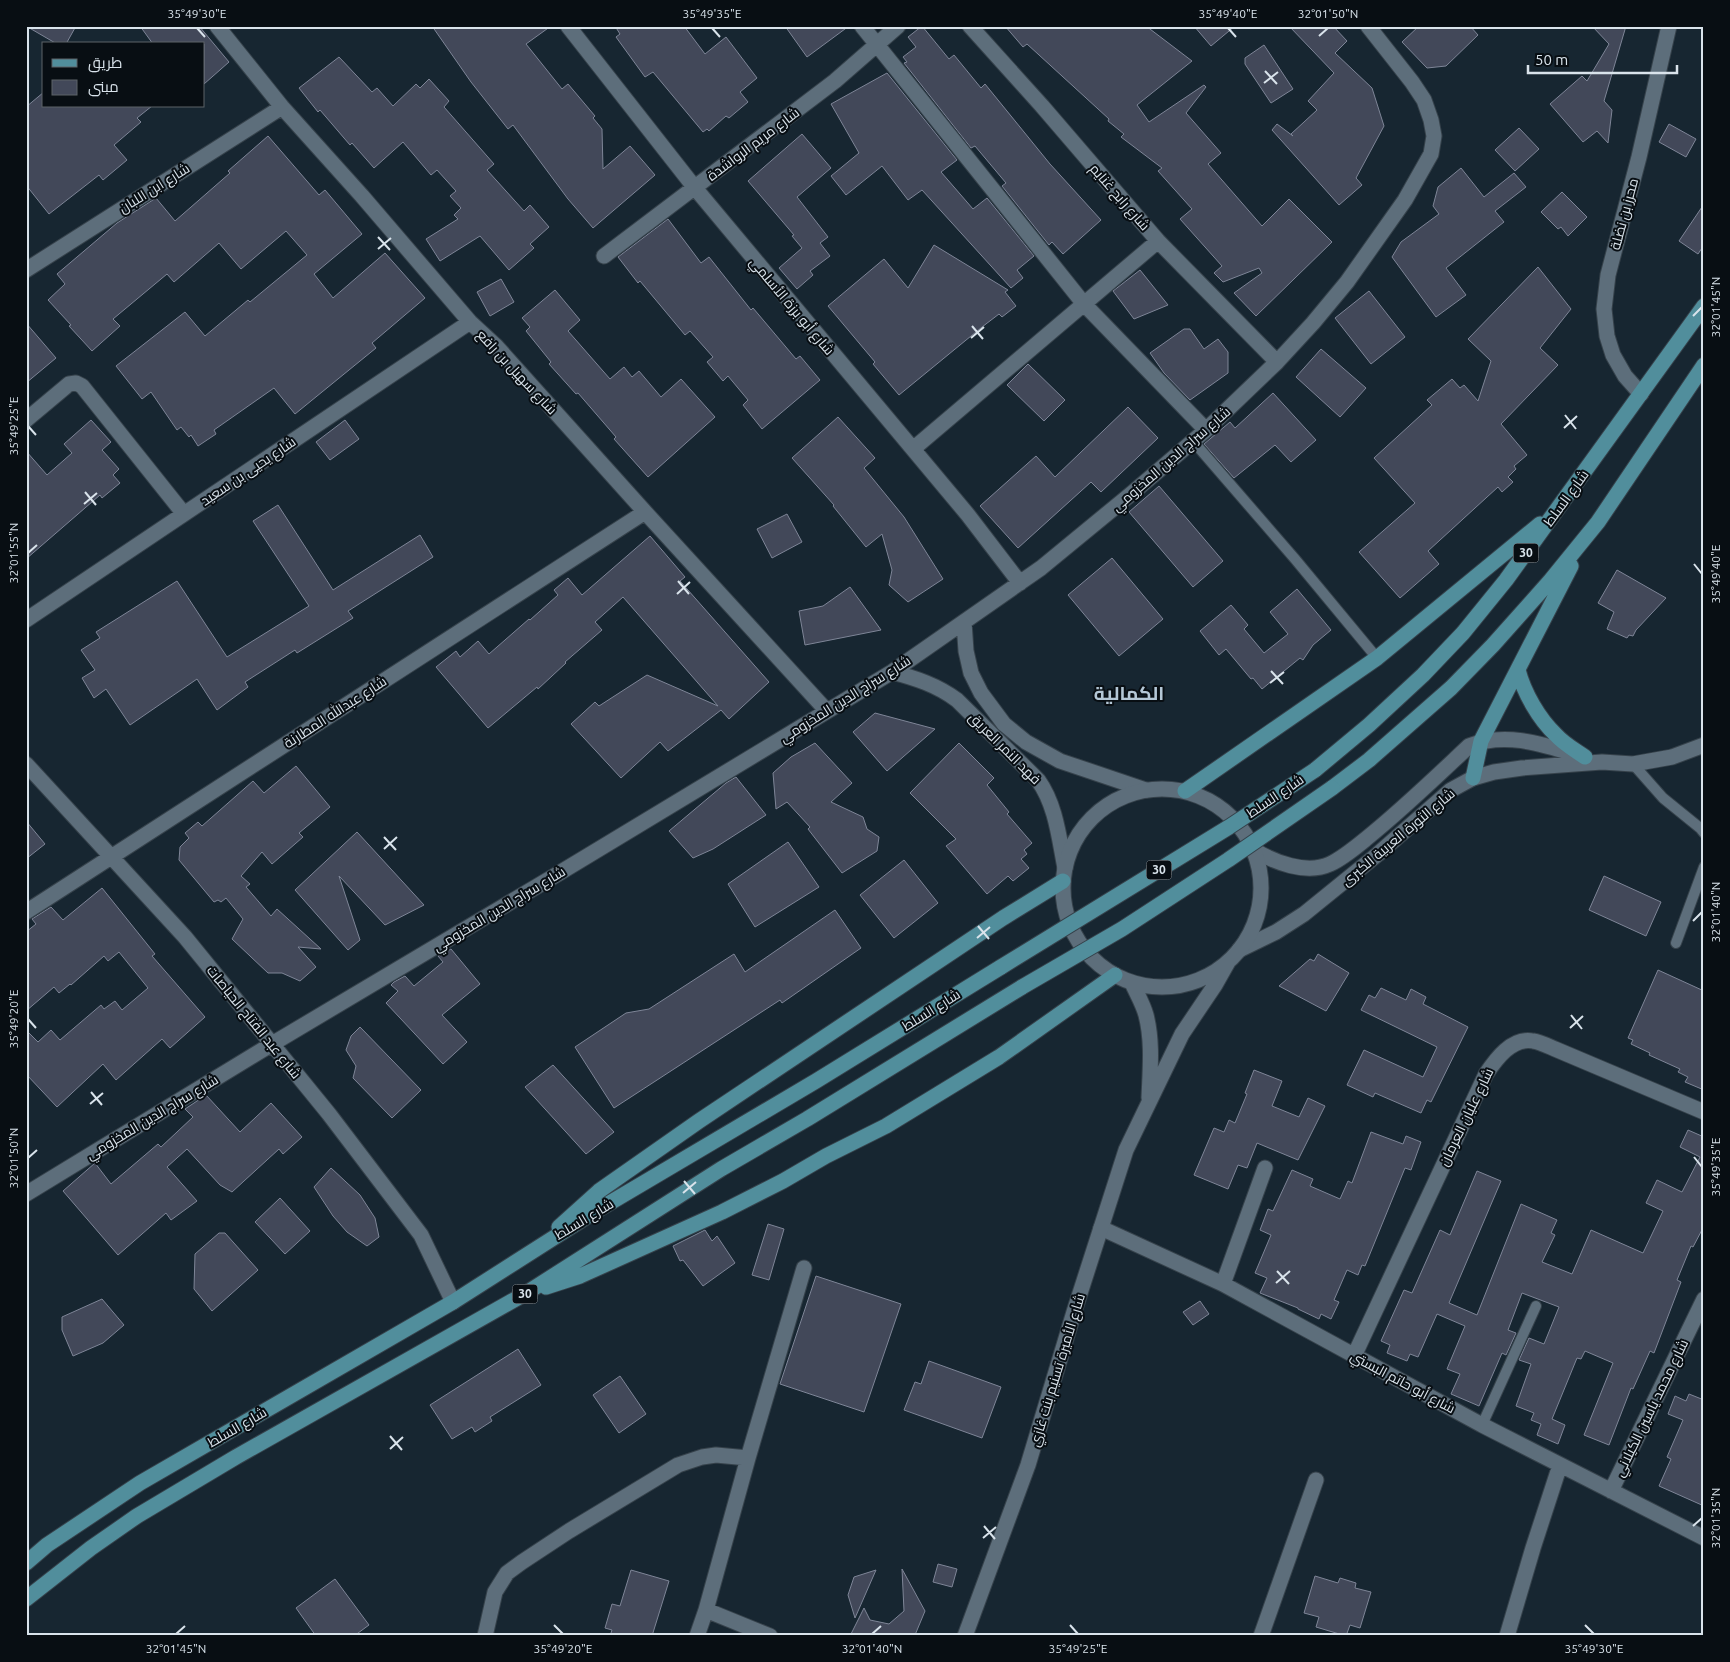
<svg xmlns="http://www.w3.org/2000/svg" width="1730" height="1662" viewBox="0 0 1730 1662" font-family="Ubuntu,Cairo,sans-serif">
<style>
.building{fill:#424859;stroke:#7e8597}
.lines{fill:none;stroke-linecap:round;stroke-linejoin:round}
.service-casing{stroke:#36424b;stroke-width:12}
.minor-casing{stroke:#36424b;stroke-width:17}
.tertiary-casing{stroke:#36424b;stroke-width:17}
.secondary-casing{stroke:#36424b;stroke-width:17}
.primary-casing{stroke:#36424b;stroke-width:17}
.service{stroke:#5d6e7b;stroke-width:10}
.minor{stroke:#5d6e7b;stroke-width:15}
.tertiary{stroke:#5d6e7b;stroke-width:15}
.secondary{stroke:#5d6e7b;stroke-width:15}
.primary{stroke:#518e9c;stroke-width:15}
.primary-bridge-casing{stroke:#36424b;stroke-width:17;stroke-linecap:butt}
.primary-bridge{stroke:#518e9c;stroke-width:15}
.ticks{fill:none;stroke:#d9e3eb;stroke-width:2}
.labels{text-anchor:middle;stroke-width:4;stroke-linejoin:round;paint-order:stroke}
.shield{fill:#080e13;stroke:#9aa3aa;stroke-width:1}
.shield-label{font-size:12px;font-weight:bold;fill:#d9e3eb}
.street-label{font-size:14px;fill:#d9e3eb;stroke:#080e13}
.district-label{font-size:19px;font-weight:bold;fill:#b4c7d6;stroke:#080e13}
.neatline{fill:none;stroke:#d9e3eb;stroke-width:2}
.ticks-label{font-size:12px;text-anchor:middle;fill:#d9e3eb}
</style>
<rect width="100%" height="100%" fill="#172631"/>
<!-- building -->
<path class="building" d="M26,26H76L66,44H57Z
M140,26H199L229,62L204,84V44H153Z
M432,26H551L526,44L562,89L568,84L595,116L593,118L602,129L603,169L630,146L655,175L593,228L568,199L513,125L508,129L471,82Z
M615,26H684L705,54L726,37L757,78L740,92L748,102L729,118L726,116L709,131L707,129L703,132L653,72L645,77L616,37L620,34Z
M785,26H849L807,57Z
M922,26L949,59L954,55L981,88L985,84L1050,164L1101,220L1063,254L1052,242L1049,245L1002,186L1006,183L975,146L971,148L904,63L907,62L903,57L916,47L908,37Z
M1005,26H1146L1192,61L1137,105L1149,122L1204,85L1206,87L1186,113L1221,153L1208,164L1262,226L1289,199L1332,242L1256,316L1234,293L1262,273L1259,268L1223,282L1214,273L1222,266L1180,219L1192,209L1158,171L1162,168L1121,137L1124,134L1108,121L1109,119L1027,44L1023,47Z
M1194,26H1235L1211,46Z
M1289,26H1333L1347,41L1335,53L1372,88L1384,126L1356,178L1362,185L1339,205L1272,130L1277,124L1293,136L1291,134L1317,110L1308,101L1334,73Z
M1419,26H1470L1478,35L1446,66L1427,68L1402,42Z
M1592,26H1626L1604,101L1612,110L1608,143L1597,131L1583,142L1550,104L1582,76L1587,81L1609,44Z
M1264,45L1293,89L1271,103L1245,64V58Z
M339,57L372,92L377,88L393,106L416,84L420,88L429,79L449,101L444,107L494,164L487,170L524,211L530,205L549,227L530,244L534,248L509,270L480,236L440,261L426,239L458,219L454,215L461,208L450,196L456,191L437,170L431,175L403,142L374,168L352,143L350,145L320,110L318,112L299,88Z
M887,73L957,160L941,172L973,209L987,198L1034,256L1017,270L1023,278L1011,288L922,190L908,200L882,166L846,195L831,176L859,153L831,104Z
M44,92V106H152L137,118L141,122L114,145L127,160L103,180L99,175L49,214L26,185V107Z
M1669,124L1696,139L1686,157L1659,142Z
M1519,128L1539,149L1515,171L1495,150Z
M802,134L831,168L797,197L828,237L820,243L830,256L810,271L813,275L797,289L779,268L802,248L792,236L794,235L748,181Z
M268,136L319,195L325,190L362,234L314,274L333,298L385,253L425,298L372,343L376,348L295,414L274,388L214,430L216,434L198,446L191,435L189,437L181,427L177,430L151,392L142,399L116,366L185,312L205,336L248,300L250,302L307,255L286,231L241,269L219,243L174,282L167,274L113,319L120,326L92,351L69,326L71,325L48,300L65,284L57,274L117,223L156,198L175,221L230,173L228,171Z
M1461,168L1484,197L1514,173L1526,187L1495,211L1504,222L1446,268L1466,295L1436,317L1392,257L1401,242L1439,214L1433,206L1438,187Z
M1562,192L1587,217L1568,236L1561,227L1558,229L1541,212Z
M1704,204V245L1698,254L1679,241Z
M668,219L701,263L709,257L751,310L753,308L796,359L800,356L820,380L762,429L743,405L748,400L728,376L723,381L707,362L713,357L690,331L685,335L640,281L638,283L618,257Z
M934,245L1008,290L1005,292L1016,306L1002,317L999,314L982,327L899,395L873,364L875,362L828,306L884,259L908,288Z
M1538,267L1571,309L1540,348L1558,365L1501,424L1527,455L1514,466L1516,469L1508,477L1513,482L1502,492L1498,487L1428,551L1439,564L1400,598L1359,552L1415,503L1374,458L1432,405L1427,400L1452,379L1460,388L1464,385L1478,401L1491,361L1468,339Z
M1140,270L1168,305L1134,319L1113,291Z
M501,279L514,302L490,316L477,292Z
M555,290L580,320L568,331L610,379L624,367L632,377L639,371L661,397L681,379L715,417L648,477L614,439L616,437L578,393L576,394L549,364L551,362L526,331L530,327L522,318Z
M1369,291L1405,337L1371,364L1335,318Z
M26,323L56,358L26,383Z
M1184,329H1190L1204,349L1218,339L1228,352V373L1190,400L1164,373L1150,353Z
M1321,349L1366,388L1340,417L1296,377Z
M1028,364L1065,400L1044,421L1007,385Z
M1273,393L1316,440L1291,462L1275,445L1234,478L1204,444L1230,422L1235,428Z
M1128,407L1158,438L1101,492L1091,482L1018,548L980,506L1036,456L1055,477Z
M838,417L875,458L864,468L904,517L943,579L908,602L889,585L892,570L882,534L866,547L833,506L834,505L792,458Z
M91,420L111,442L102,450L119,469L113,475L120,483L102,498L100,495L26,559V451L47,475L72,453L64,444Z
M345,420L359,439L330,460L316,442Z
M1159,486L1223,561L1193,587L1129,512Z
M278,505L333,590L420,535L433,557L348,611L353,618L297,653L295,650L245,682L248,687L217,710L197,679L130,725L106,689L94,698L82,678L95,670L81,650L100,638L96,632L177,581L227,657L309,606L253,521Z
M787,514L802,542L772,558L757,529Z
M650,536L685,577L680,581L769,682L729,719L721,710L668,751L660,742L621,778L571,724L595,702L599,706L647,675L718,706L623,597L595,622L602,630L565,662L566,663L538,689L537,687L488,728L436,667L456,651L460,657L478,641L489,654L529,619L530,620L558,595L554,590L568,578L582,595Z
M1112,558L1163,619L1119,656L1068,595Z
M1617,570L1666,598L1636,630L1633,636L1629,635L1627,638L1607,629L1614,612L1598,603Z
M850,587L881,630L805,645L799,611L823,606Z
M1297,589L1331,630L1313,645L1303,660L1300,658L1262,689L1253,678L1251,679L1226,649L1219,655L1200,631L1231,605L1248,625L1244,629L1264,653L1288,634L1270,612Z
M875,713L935,729L887,771L853,732Z
M815,743L852,783L831,802L863,817L867,829L879,837L877,851L842,873L808,829L810,827L787,802L776,809L773,773L791,757Z
M959,743L994,778L987,785L1009,812L1007,814L1032,843L1024,850L1027,854L1021,859L1029,868L1013,881L1008,876L987,894L946,846L956,839L910,793Z
M296,766L330,807L299,833L303,837L272,864L262,852L241,876L250,884L246,887L271,916L277,909L321,949L298,947L316,967L300,981L282,973H268L232,939L243,919L226,898L221,902L218,900L214,902L179,860L180,847L189,838L185,833L198,822L202,826L253,781L264,793Z
M736,777L766,815L713,849L693,858L669,831L726,783Z
M26,821L45,844L26,859Z
M357,832L424,905L385,925L339,876L360,940L348,950L295,890Z
M788,842L819,887L755,927L728,884Z
M904,860L938,903L894,938L860,895Z
M1604,876L1661,902L1646,936L1589,910Z
M102,888L155,954L152,956L205,1017L170,1048L162,1039L116,1080L103,1064L57,1107L26,1074V1030L38,1042L51,1030L60,1040L101,1005L104,1009L115,1001L122,1010L148,988L119,952L108,961L104,956L71,985L70,984L59,993L54,987L26,1011V932L36,924L32,919L51,907L63,920Z
M835,910L861,948L782,1003L780,1000L614,1108L575,1047L626,1013L649,1009L734,954L745,972Z
M451,949L480,984L442,1015L467,1042L443,1064L386,1003L398,991L391,985L394,982L405,976L414,986L443,962L438,956Z
M1318,954L1349,973L1326,1011L1279,986L1310,959L1314,961Z
M1658,970L1704,991V1090L1685,1082L1688,1077L1678,1072L1680,1069L1649,1055L1650,1053L1631,1044L1633,1040L1628,1038Z
M1381,988L1406,1000L1411,989L1426,997L1423,1004L1468,1027L1431,1102L1427,1100L1421,1113L1375,1093L1373,1097L1347,1085L1364,1050L1423,1077L1437,1047L1361,1010L1369,995L1375,998Z
M360,1027L421,1090L392,1118L353,1078L356,1066L346,1050L351,1036Z
M553,1065L614,1132L586,1154L525,1087Z
M1254,1070L1282,1081L1272,1106L1299,1117L1308,1098L1325,1106L1298,1160L1257,1143L1247,1168L1238,1165L1228,1189L1194,1175L1214,1128L1224,1132L1229,1120L1235,1123L1247,1094L1245,1093Z
M206,1095L240,1132L271,1103L302,1137L283,1154L279,1149L232,1192L220,1185L187,1149L167,1167L197,1201L171,1220L166,1213L118,1255L63,1191L95,1163L111,1184L158,1144L161,1147L193,1117L185,1109Z
M1688,1130L1704,1137V1226L1693,1247L1691,1246L1677,1280L1681,1282L1654,1353L1650,1351L1633,1389L1631,1388L1609,1445L1584,1435L1613,1363L1585,1351L1581,1359L1577,1358L1552,1419L1565,1425L1558,1444L1537,1435L1541,1424L1531,1420L1534,1413L1516,1406L1531,1364L1519,1360L1529,1338L1544,1344L1559,1307L1522,1293L1508,1330L1516,1333L1506,1355L1502,1353L1479,1406L1451,1394L1460,1374L1447,1369L1465,1326L1437,1314L1418,1357L1410,1354L1407,1361L1387,1353L1390,1345L1381,1341L1404,1290L1412,1293L1440,1230L1450,1235L1477,1171L1501,1181L1449,1303L1477,1315L1521,1204L1557,1220L1551,1233L1555,1235L1542,1262L1572,1274L1591,1230L1643,1253L1663,1211L1646,1203L1657,1180L1682,1192L1700,1157L1680,1147Z
M1371,1132L1403,1144L1406,1136L1421,1142L1411,1170L1405,1168L1365,1266L1362,1265L1358,1275L1347,1270L1334,1300L1339,1302L1331,1319L1321,1314L1319,1319L1298,1309V1308L1260,1293L1267,1278L1255,1273L1271,1235L1260,1230L1268,1209L1273,1211L1292,1170L1313,1179L1310,1186L1340,1199L1348,1181L1352,1183Z
M331,1168L360,1195L375,1218L379,1237L367,1246L347,1232L333,1216L314,1187Z
M280,1198L310,1231L285,1254L255,1222Z
M768,1224L784,1229L769,1280L752,1275Z
M705,1230L712,1241L717,1236L735,1263L703,1286L683,1260L680,1261L673,1246Z
M219,1233H225L258,1270L212,1311L194,1289L195,1254Z
M816,1276L901,1304L864,1412L780,1384Z
M102,1299L124,1325L103,1343L73,1356L62,1330V1317Z
M1200,1301L1209,1314L1193,1325L1183,1312Z
M518,1349L541,1385L490,1417L492,1421L475,1432L472,1427L452,1439L430,1405Z
M929,1361L1001,1387L982,1438L904,1410L915,1382L921,1384Z
M620,1376L646,1414L619,1433L593,1395Z
M1689,1394L1704,1400V1506L1659,1486L1671,1459L1667,1457L1683,1420L1668,1414L1675,1396L1686,1401Z
M938,1564L957,1569L952,1587L933,1582Z
M902,1569L925,1611L915,1635L850,1636L864,1608L870,1620L889,1624L904,1611Z
M631,1570L669,1581L652,1636H610L612,1630L605,1628L612,1604L620,1606Z
M876,1570L855,1618L848,1595L854,1577Z
M1315,1576L1338,1583L1340,1578L1356,1583L1355,1588L1371,1592L1360,1628L1350,1625L1346,1636L1316,1627L1319,1617L1304,1613Z
M335,1579L369,1625L354,1636H316L296,1608Z"/>
<g class="lines">
<!-- service casing -->
<g class="service-casing">
<path id="service" d="M1193,441L1295,559L1377,658
M1633,764L1663,798L1700,828L1704,833
M1676,943L1704,867
M1482,1425L1536,1306"/>
</g>
<!-- minor casing -->
<g class="minor-casing">
<path id="minor" d="M217,26L282,107L362,196L470,322L496,346L645,512L826,710
M568,26L695,188L968,515L1020,583
M862,26L1084,304L1206,430
M970,26L1042,106L1158,241L1277,362
M604,256L835,81L898,26
M26,270L282,107
M1641,394L1625,376L1613,355L1607,336L1604,309L1608,275L1639,157L1669,26
M26,420L69,384L76,383L82,386L184,514
M913,449L1158,241
M26,620L470,322
M964,622L966,651L971,673L981,693L1004,724L1026,742L1060,761L1146,790
M892,672C915,678 937,685 957,700L1038,780C1056,805 1059,838 1065,868
M26,764L185,937L329,1114L421,1235L453,1302
M26,912L645,512
M26,1194L272,1044L556,875L892,672L1041,568L1131,494L1206,430L1277,362L1313,323L1347,282L1405,200L1431,154L1434,136L1431,120L1424,100L1412,82L1368,26
M1101,1228L1223,1284L1482,1425L1704,1538
M1223,1284L1265,1168
M1354,1356L1486,1074C1496,1059 1512,1037 1533,1041C1540,1042 1548,1046 1555,1049L1704,1112
M1611,1491L1704,1299
M706,1610L770,1636
M485,1636L495,1592L507,1573L522,1562L569,1531L678,1465L702,1457L716,1455L748,1458
M697,1636L706,1610L748,1458L804,1268
M1261,1636L1316,1480
M1507,1636L1533,1548L1560,1465"/>
</g>
<!-- tertiary casing -->
<g class="tertiary-casing">
<path id="tertiary" d="M1254,850C1274,862 1306,875 1330,864C1343,858 1356,847 1367,838C1403,809 1436,777 1469,746C1506,731 1545,745 1581,756
M1239,950L1276,932L1304,914L1378,854L1451,790L1473,778L1494,772L1522,768L1602,762L1633,764L1672,757L1704,745"/>
</g>
<!-- secondary casing -->
<g class="secondary-casing">
<path id="secondary" d="M1063 888a99 99 0 1 1 198 0a99 99 0 1 1-198 0Z
M1132,983C1137,994 1143,1004 1146,1015C1153,1042 1150,1071 1149,1098
M965,1636L1028,1465L1074,1312L1126,1150L1182,1034L1215,985L1228,962"/>
</g>
<!-- primary casing -->
<g class="primary-casing">
<path id="primary" d="M1518,670C1524,693 1539,719 1556,735C1564,744 1575,750 1585,757
M1315,770L1369,725L1423,675L1463,633L1506,580L1704,306
M1473,778L1481,741L1571,566
M1332,788L1369,760L1451,688L1493,645L1550,581L1598,522L1704,365
M1185,791L1377,658L1540,524
M559,1227L599,1191L699,1121L1003,918L1063,881
M546,1287L580,1276L722,1212L783,1181L826,1156L886,1126L999,1057L1115,975
M26,1563L47,1545L140,1483L453,1302L591,1214L816,1081L1001,967
M26,1599L91,1548L137,1516L236,1457L528,1292L721,1169L807,1119L1022,987"/>
</g>
<!-- service -->
<use href="#service" class="service"/>
<!-- minor -->
<use href="#minor" class="minor"/>
<!-- tertiary -->
<use href="#tertiary" class="tertiary"/>
<!-- secondary -->
<use href="#secondary" class="secondary"/>
<!-- primary -->
<use href="#primary" class="primary"/>
<!-- primary-bridge casing -->
<g class="primary-bridge-casing">
<path id="primary-bridge" d="M1001,967L1229,827L1315,770
M1022,987L1122,929L1228,860L1332,788"/>
</g>
<!-- primary-bridge -->
<use href="#primary-bridge" class="primary-bridge"/>
</g>
<!-- ticks -->
<path class="ticks" d="M197,28L205,37M712,28L720,37M1228,28L1236,37M1319,36L1328,28M1265,71L1277,84M1264,83L1278,72M378,237L390,250M378,249L391,238M1693,316L1702,307M972,326L983,339M971,338L984,327M1565,415L1576,429M28,426L36,435M1564,428L1577,416M85,492L96,505M84,504L97,493M28,553L37,545M1694,564L1702,574M678,581L689,594M677,594L690,582M1271,671L1283,684M1270,683L1284,672M384,837L396,850M384,849L397,837M1693,921L1702,912M978,926L989,939M977,938L990,927M1571,1015L1582,1029M28,1019L36,1028M1570,1028L1583,1016M91,1092L102,1105M90,1104L103,1093M1694,1157L1702,1167M28,1158L37,1150M684,1181L695,1194M683,1193L696,1182M1277,1271L1289,1284M1276,1283L1290,1271M390,1436L402,1450M390,1449L403,1437M984,1526L995,1539M1693,1526L1702,1518M983,1538L996,1527M554,1625L563,1634M1070,1625L1078,1634M1585,1625L1594,1634M176,1634L185,1626M872,1634L881,1626"/>
<g class="labels">
<!-- shield labels -->
<g class="shield">
<rect x="1513.5" y="543.5" width="25" height="19" rx="4"/>
<rect x="1146.5" y="860.5" width="25" height="19" rx="4"/>
<rect x="512.5" y="1284.5" width="25" height="19" rx="4"/>
</g>
<g class="shield-label">
<text x="1526" y="557">30</text>
<text x="1159" y="874">30</text>
<text x="525" y="1298">30</text>
</g>
<!-- street labels -->
<g class="street-label">
<text transform="translate(753 144) rotate(-37)" y="5">شارع مريم الرواشدة</text>
<text transform="translate(154 188) rotate(-32)" y="5">شارع ابن اللبان</text>
<text transform="translate(1120 197) rotate(49)" y="5">شارع رابح غنايم</text>
<text transform="translate(1624 214) rotate(-75)" y="5">محرز بن نضلة</text>
<text transform="translate(792 306) rotate(50)" y="5">شارع أبو برزة الأسلمي</text>
<text transform="translate(517 372) rotate(47)" y="5">شارع سهيل بن رافع</text>
<text transform="translate(1171 459) rotate(-41)" y="5">شارع سراج الدين المخزومي</text>
<text transform="translate(248 471) rotate(-34)" y="5">شارع يحيى بن سعيد</text>
<text transform="translate(1566 498) rotate(-54)" y="5">شارع السلط</text>
<text transform="translate(845 699) rotate(-32)" y="5">شارع سراج الدين المخزومي</text>
<text transform="translate(335 712) rotate(-33)" y="5">شارع عبدالله المطارنة</text>
<text transform="translate(1005 748) rotate(45)" y="5">فهد النمر العريق</text>
<text transform="translate(1275 796) rotate(-34)" y="5">شارع السلط</text>
<text transform="translate(1398 837) rotate(-40)" y="5">شارع الثورة العربية الكبرى</text>
<text transform="translate(499 909) rotate(-31)" y="5">شارع سراج الدين المخزومي</text>
<text transform="translate(931 1010) rotate(-32)" y="5">شارع السلط</text>
<text transform="translate(254 1022) rotate(51)" y="5">شارع عبد الفتاح الحياصات</text>
<text transform="translate(152 1117) rotate(-31)" y="5">شارع سراج الدين المخزومي</text>
<text transform="translate(1466 1117) rotate(-64)" y="5">شارع عليان العرمان</text>
<text transform="translate(584 1219) rotate(-31)" y="5">شارع السلط</text>
<text transform="translate(1057 1370) rotate(-73)" y="5">شارع الأميرة تسنيم بنت غازي</text>
<text transform="translate(1403 1382) rotate(28)" y="5">شارع أبو حاتم البستي</text>
<text transform="translate(1651 1408) rotate(-64)" y="5">شارع محمد ياسين الكيلاني</text>
<text transform="translate(237 1427) rotate(-30)" y="5">شارع السلط</text>
</g>
<!-- district labels -->
<g class="district-label">
<text x="1129" y="700">الكمالية</text>
</g>
</g>
<!-- border -->
<rect width="1730" height="1662" fill="none" stroke="#080e13" stroke-width="55"/>
<!-- legend -->
<rect x="42" y="42" width="162" height="65" fill="#080e13" stroke="#5c6369"/>
<rect x="52" y="59" width="25" height="8" fill="#518e9c" stroke="#5c6369"/>
<text x="88" y="68" font-size="15" fill="#d9e3eb">طريق</text>
<rect x="52" y="80" width="25" height="15" fill="#424859" stroke="#5c6369"/>
<text x="88" y="92" font-size="15" fill="#d9e3eb">مبنى</text>
<!-- scale -->
<path d="M1528 65v8h149v-8" fill="none" stroke="#d9e3eb" stroke-width="2.5"/>
<text x="1535" y="65" font-size="15" fill="#d9e3eb" stroke="#080e13" stroke-width="4" paint-order="stroke">50 m</text>
<rect x="28" y="28" width="1674" height="1606" class="neatline"/>
<g class="ticks-label">
<text x="197" y="18">35°49'30"E</text>
<text x="712" y="18">35°49'35"E</text>
<text x="1228" y="18">35°49'40"E</text>
<text x="1328" y="18">32°01'50"N</text>
<text transform="translate(1716 307) rotate(-90)" y="4">32°01'45"N</text>
<text transform="translate(14 426) rotate(-90)" y="4">35°49'25"E</text>
<text transform="translate(14 553) rotate(-90)" y="4">32°01'55"N</text>
<text transform="translate(1716 574) rotate(-90)" y="4">35°49'40"E</text>
<text transform="translate(1716 912) rotate(-90)" y="4">32°01'40"N</text>
<text transform="translate(14 1019) rotate(-90)" y="4">35°49'20"E</text>
<text transform="translate(14 1158) rotate(-90)" y="4">32°01'50"N</text>
<text transform="translate(1716 1167) rotate(-90)" y="4">35°49'35"E</text>
<text transform="translate(1716 1518) rotate(-90)" y="4">32°01'35"N</text>
<text x="176" y="1653">32°01'45"N</text>
<text x="563" y="1653">35°49'20"E</text>
<text x="872" y="1653">32°01'40"N</text>
<text x="1078" y="1653">35°49'25"E</text>
<text x="1594" y="1653">35°49'30"E</text>
</g>
</svg>
